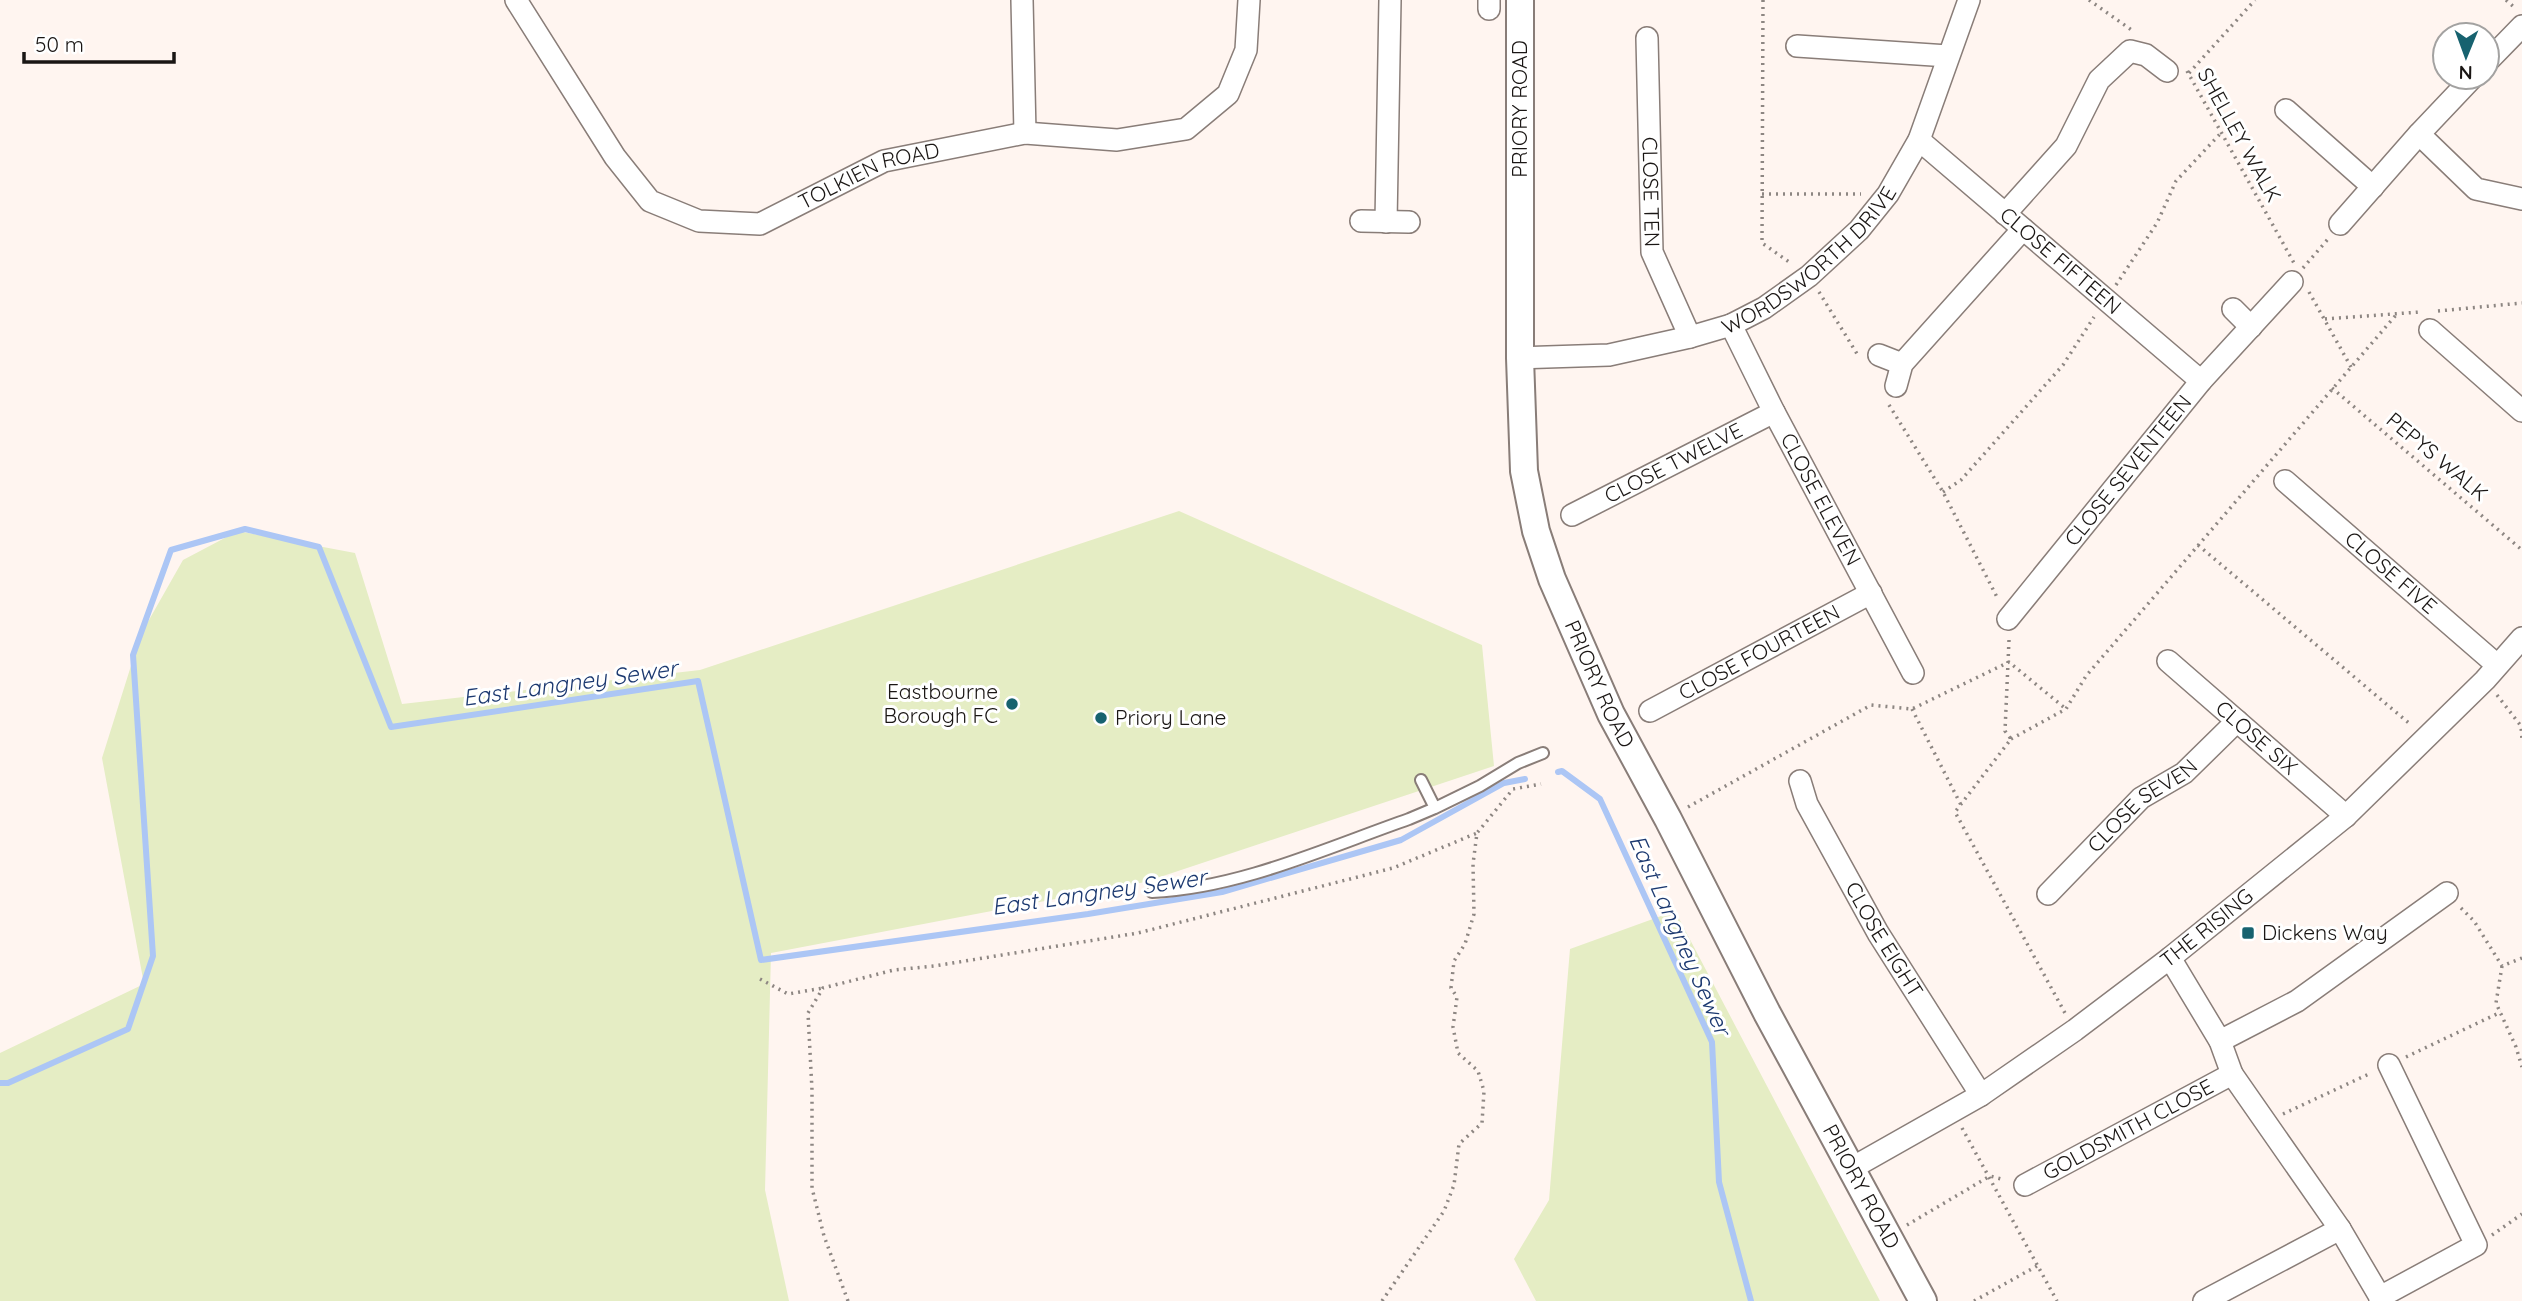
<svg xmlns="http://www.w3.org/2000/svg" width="2522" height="1301" viewBox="0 0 2522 1301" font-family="Quicksand,sans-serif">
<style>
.green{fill:#e5edc4}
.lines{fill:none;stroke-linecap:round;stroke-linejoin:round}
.stream{stroke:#acc6f5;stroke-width:6}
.service-casing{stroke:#897d78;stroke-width:14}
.minor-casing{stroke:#897d78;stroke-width:24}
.tertiary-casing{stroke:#897d78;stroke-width:30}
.path{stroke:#8d8682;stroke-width:3.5;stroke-dasharray:2 5;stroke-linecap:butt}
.service{stroke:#fff;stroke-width:10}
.minor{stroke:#fff;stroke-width:21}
.tertiary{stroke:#fff;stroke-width:26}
.poi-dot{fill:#17626f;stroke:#fff;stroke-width:2.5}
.labels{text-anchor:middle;stroke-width:6;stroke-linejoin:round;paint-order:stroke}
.street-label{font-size:21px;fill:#1a1614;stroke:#fff}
.poi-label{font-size:21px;fill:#1a1614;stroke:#fff;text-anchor:start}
.water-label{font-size:23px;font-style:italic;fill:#1c3970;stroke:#fff}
</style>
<rect width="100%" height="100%" fill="#fff5f0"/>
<!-- green -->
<path class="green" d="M1179,511L1482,645L1494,766L1145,882L771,953L765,1190L789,1301H0V1053L144,984L102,758L141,634L183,560L238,531L355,553L402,704L700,670Z
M1675,911L1880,1301H1536L1514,1259L1549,1200L1570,949Z"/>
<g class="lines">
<!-- stream -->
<path class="stream" d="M1558,772L1562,771L1600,799L1712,1042L1719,1182L1751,1301
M0,1083H8L128,1029L153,956L133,655L171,550L245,529L319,547L391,727L698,681L761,960L1088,914L1222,892L1401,840L1504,783L1525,779"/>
<!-- service casing -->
<g class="service-casing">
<path id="service" d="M1421,780L1435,808L1480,786L1518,763L1543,753
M1152,892C1240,888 1326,848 1409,819L1435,808"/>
</g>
<!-- minor casing -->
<g class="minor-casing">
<g id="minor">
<path id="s1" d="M516,0L615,157L650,201L699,221L760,224L884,161L1025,133L1117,140L1186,129L1228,94L1246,50L1249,0"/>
<path d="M1022,0L1025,133"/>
<path d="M1489,9V0"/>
<path id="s2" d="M1647,38L1652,252L1690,337"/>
<path d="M1797,46L1948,56"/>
<path d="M2487,62L2522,26"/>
<path d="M2286,110L2373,187"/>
<path d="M2419,134L2476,189L2522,199"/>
<path id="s3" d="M1919,140L2201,381"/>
<path d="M2005,214L2066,146L2099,80L2130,51L2146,55L2167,71"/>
<path d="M1361,221L1409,222"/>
<path d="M1386,222L1390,0"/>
<path d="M2340,224L2419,134L2473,77"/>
<path d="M2233,309L2251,327"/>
<path id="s4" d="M1731,325L1774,412L1913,673"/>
<path d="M2430,330L2522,411"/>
<path d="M1879,355L1902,364"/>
<path id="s5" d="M1520,358L1609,355L1690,337L1731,325L1764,308L1809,276L1859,230L1888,194L1919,140L1969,0"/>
<path d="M1896,386L1902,364L2023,229"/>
<path id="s6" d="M2285,481L2497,665"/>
<path id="s7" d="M1572,515L1774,412"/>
<path id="s8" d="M2008,619L2201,381L2292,282"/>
<path id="s9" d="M2168,661L2346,816"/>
<path id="s10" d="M1650,711L1871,593"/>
<path id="s11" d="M1800,781L1807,804L1878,933L1981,1095"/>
<path id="s12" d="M2048,894L2141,798L2184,773L2237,721"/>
<path d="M2170,958L2220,1041L2232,1074L2340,1229L2380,1297V1301"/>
<path d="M2220,1041L2297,1001L2447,893"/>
<path id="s13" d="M1852,1168L1981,1095L2075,1030L2170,958L2346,816L2485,680L2522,638"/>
<path id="s14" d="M2025,1185L2232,1074"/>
<path d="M2380,1297L2476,1245L2389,1065"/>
<path d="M2204,1301L2340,1229"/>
</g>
</g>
<!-- tertiary casing -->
<g class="tertiary-casing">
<g id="tertiary">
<path id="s15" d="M1520,0V358L1524,471L1536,531L1552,579L1611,714L1668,819L1767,1013L1923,1301"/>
</g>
</g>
<!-- path -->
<path class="path" d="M1763,0L1762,243L1792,264
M2089,0L2133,31
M2506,0L2515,8
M2187,71L2294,263
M2189,73L2255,0
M1762,194H1861
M2303,268L2328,239
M2116,285L2157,223L2176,181L2220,134
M1819,292L1859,357
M2309,292L2351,367
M2438,311L2522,303
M2325,319L2420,312
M2332,388L2522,550
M1889,405L1943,492L1998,599
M1943,492L1961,480L2063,365L2094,317
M2198,545L2410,724
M2009,640L2005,731L2011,739L1955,812L2065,1013
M2497,695L2521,726L2522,739
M1912,709L1961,805
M2011,739L2066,709L2086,676L2396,315
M1688,807L1871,705L1912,709L2009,662L2066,709
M2461,908L2474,921L2502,966L2522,958
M2502,966L2496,1003L2516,1047L2522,1067
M760,979L788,994L823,988
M2406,1057L2501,1012
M2283,1114L2371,1073
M1962,1128L2057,1301
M1907,1225L1990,1176L2005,1180
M2492,1235L2522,1214
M848,1301L824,1236L812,1188V1090L808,1013L823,988L894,970L934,966L1138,933L1393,868L1477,833
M1382,1301L1444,1211L1454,1185L1459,1144L1482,1123L1484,1091L1478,1071L1458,1053L1453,1027L1457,997L1451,988L1454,961L1465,944L1474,914L1473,864L1477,833L1513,789L1541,784
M1974,1301L2037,1266"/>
<!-- service -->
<use href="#service" class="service"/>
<!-- minor -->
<use href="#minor" class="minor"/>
<!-- tertiary -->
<use href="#tertiary" class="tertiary"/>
</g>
<!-- markers -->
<g class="poi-dot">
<circle cx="1012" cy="704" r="7"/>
<circle cx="1101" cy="718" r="7"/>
<rect x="2241" y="926" width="14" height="14" rx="3.5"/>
</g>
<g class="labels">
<!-- street labels -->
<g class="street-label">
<text transform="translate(1520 109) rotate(-90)" y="7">PRIORY ROAD</text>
<text transform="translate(2239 135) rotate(61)" y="7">SHELLEY WALK</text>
<text dy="7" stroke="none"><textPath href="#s1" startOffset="476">TOLKIEN ROAD</textPath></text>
<text dy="7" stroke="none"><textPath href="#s2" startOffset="154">CLOSE TEN</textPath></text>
<text dy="7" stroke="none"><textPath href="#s5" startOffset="317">WORDSWORTH DRIVE</textPath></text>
<text dy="7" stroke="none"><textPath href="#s3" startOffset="186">CLOSE FIFTEEN</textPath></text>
<text transform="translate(2437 457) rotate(40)" y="7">PEPYS WALK</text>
<text dy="7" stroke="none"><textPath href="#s7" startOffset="114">CLOSE TWELVE</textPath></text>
<text dy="7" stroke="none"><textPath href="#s8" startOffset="191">CLOSE SEVENTEEN</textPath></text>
<text dy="7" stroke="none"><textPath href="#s4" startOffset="196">CLOSE ELEVEN</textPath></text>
<text dy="7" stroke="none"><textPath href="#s6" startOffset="140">CLOSE FIVE</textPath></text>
<text dy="7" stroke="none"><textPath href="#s10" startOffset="124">CLOSE FOURTEEN</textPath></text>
<text dy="7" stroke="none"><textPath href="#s15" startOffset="698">PRIORY ROAD</textPath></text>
<text dy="7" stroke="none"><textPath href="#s9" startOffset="117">CLOSE SIX</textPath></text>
<text dy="7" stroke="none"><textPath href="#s12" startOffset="130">CLOSE SEVEN</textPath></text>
<text dy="7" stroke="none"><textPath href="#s13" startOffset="429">THE RISING</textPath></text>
<text dy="7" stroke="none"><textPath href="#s11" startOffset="180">CLOSE EIGHT</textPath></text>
<text dy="7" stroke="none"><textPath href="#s14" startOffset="117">GOLDSMITH CLOSE</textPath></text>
<text dy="7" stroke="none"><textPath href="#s15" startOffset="1265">PRIORY ROAD</textPath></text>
</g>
<!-- poi labels -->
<g class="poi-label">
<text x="998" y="699" text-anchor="end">Eastbourne<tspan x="998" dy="24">Borough FC</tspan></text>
<text x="1115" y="725">Priory Lane</text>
<text x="2262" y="940">Dickens Way</text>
</g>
<!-- water labels -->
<g class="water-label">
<text transform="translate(570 683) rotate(-8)" y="8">East Langney Sewer</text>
<text transform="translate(1099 892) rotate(-8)" y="8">East Langney Sewer</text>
<text transform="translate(1680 935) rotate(66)" y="8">East Langney Sewer</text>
</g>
</g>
<!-- north arrow -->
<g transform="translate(2466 56) rotate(181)"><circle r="33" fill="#ffffff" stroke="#a3a2a1" stroke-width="2"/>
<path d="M0-5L12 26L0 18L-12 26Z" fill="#17626f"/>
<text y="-10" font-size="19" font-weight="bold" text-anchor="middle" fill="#1a1614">N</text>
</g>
<!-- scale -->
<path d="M24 52v10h150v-10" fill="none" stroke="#1a1614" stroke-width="3.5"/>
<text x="35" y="52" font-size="21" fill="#1a1614" stroke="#ffffff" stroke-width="5" paint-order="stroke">50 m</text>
</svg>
